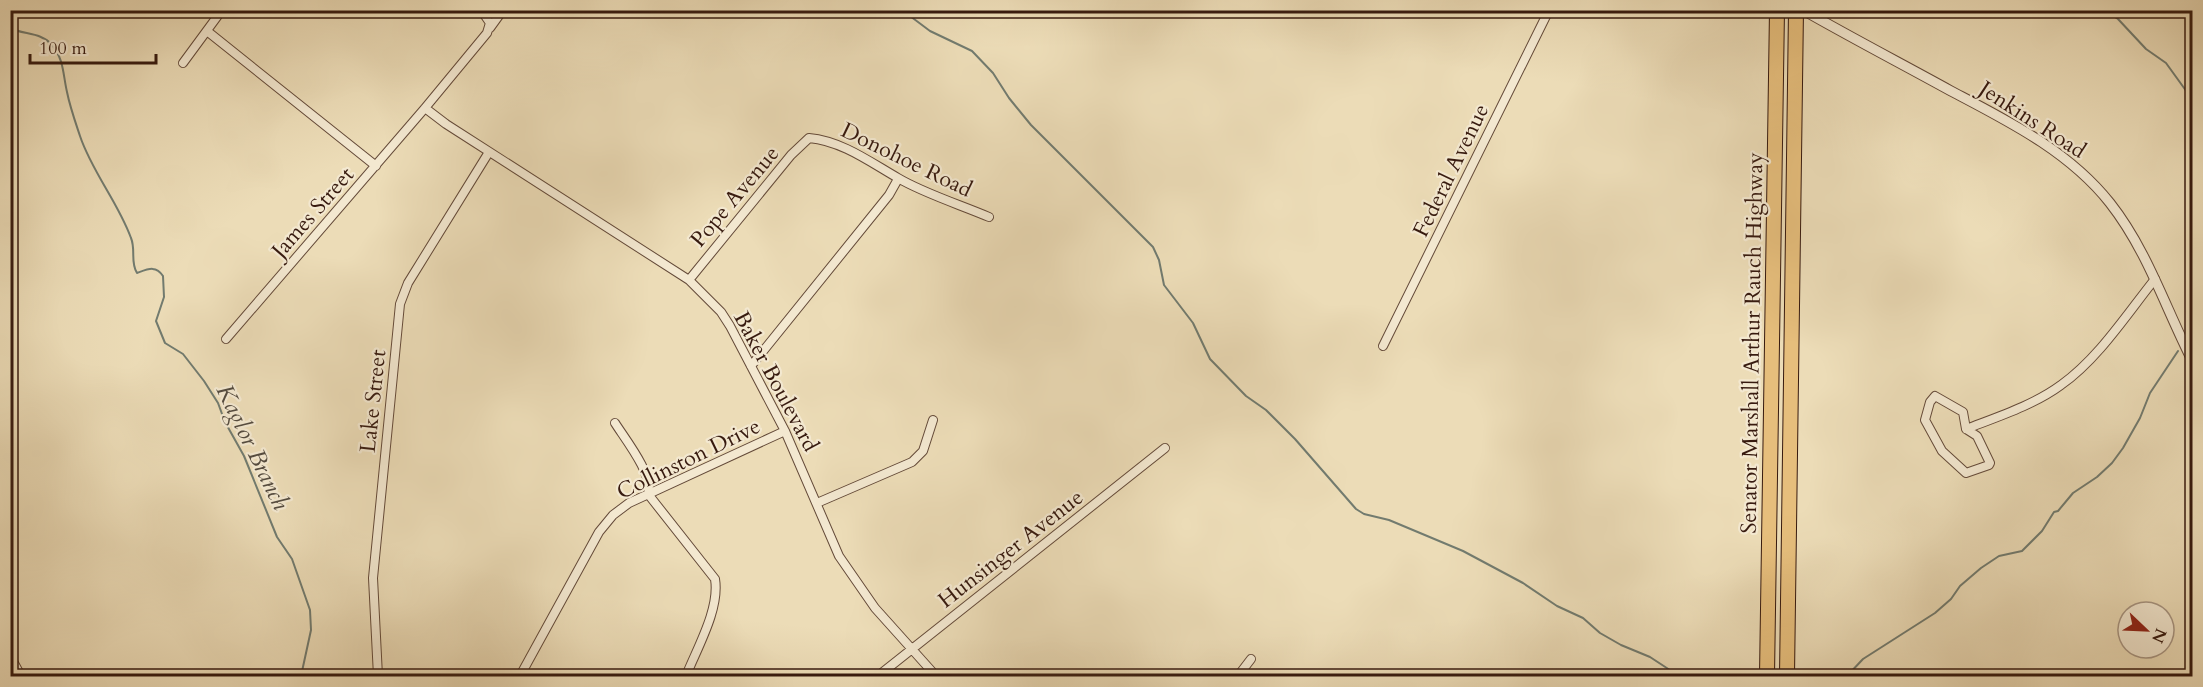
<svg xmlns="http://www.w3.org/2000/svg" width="2203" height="687" viewBox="0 0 2203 687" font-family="Cardo,serif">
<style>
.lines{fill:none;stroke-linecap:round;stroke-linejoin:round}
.stream{stroke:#727b6f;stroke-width:2}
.minor-casing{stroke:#644a39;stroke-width:10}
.tertiary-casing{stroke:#644a39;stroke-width:11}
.motorway-casing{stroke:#371a0f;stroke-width:16}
.minor{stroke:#f3e8d0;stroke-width:8}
.tertiary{stroke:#f3e8d0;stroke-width:9}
.motorway{stroke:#e6be7c;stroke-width:14}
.labels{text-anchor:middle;stroke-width:4.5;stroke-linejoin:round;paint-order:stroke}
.street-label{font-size:22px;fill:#371a0f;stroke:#f3e8d0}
.water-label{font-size:24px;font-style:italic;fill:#544b3f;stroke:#f3e8d0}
</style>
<rect width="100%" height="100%" fill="#ecdcb7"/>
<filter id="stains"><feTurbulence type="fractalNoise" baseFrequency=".00333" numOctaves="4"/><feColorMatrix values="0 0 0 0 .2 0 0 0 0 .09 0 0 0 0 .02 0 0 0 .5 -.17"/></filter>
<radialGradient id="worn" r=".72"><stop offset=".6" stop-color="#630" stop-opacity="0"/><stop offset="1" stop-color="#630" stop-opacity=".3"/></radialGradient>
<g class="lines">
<!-- stream -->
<path class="stream" d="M902,10L930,31L972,51L993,73L1009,98L1031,125L1153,247L1159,260L1164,285L1193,323L1210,359L1246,396L1266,410L1295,439L1356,509L1364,514L1389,520L1463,551L1523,583L1557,606L1583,618L1600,633L1621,645L1650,657L1679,676
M2104,10L2118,19L2146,49L2166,63L2192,99
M10,28C24,35 41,32 52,45C64,59 63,75 67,92C70,107 75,121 80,136C92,172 118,202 131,238C136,250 130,262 137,273C148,269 156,265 163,276L164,297L156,321L165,343L183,354L204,381L218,403L225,422L244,456L277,537L292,559L310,610L311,630L301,676
M2189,330L2192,312
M1847,676L1863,659L1935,613L1951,599L1960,586L1981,568L1999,556L2022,551L2042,531L2054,512L2058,511L2073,493L2097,477L2112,463L2123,448L2140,418L2150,393L2178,351"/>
<!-- minor casing -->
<g class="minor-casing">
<path id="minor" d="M490,28L503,10
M207,31L376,166
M183,63L222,10
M425,108L446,124L689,280L721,312L730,326L785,431L839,556L875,608L936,676
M689,280L791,155L809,138C842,141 870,162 898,178C923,193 961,205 989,217
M226,339L425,108L487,33L490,23L481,10
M1383,346L1549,10
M751,366L889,195L898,179
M1935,396L1963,412L1966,429L1977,436L1990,463L1989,465L1966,473L1942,451L1925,420L1930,402Z
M615,423C625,439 654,475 648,494L715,579C720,609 697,648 686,676
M1966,429C1997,417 2034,405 2061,385C2098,359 2127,314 2155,279
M817,503L912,462L923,451L933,420
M10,656L21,676
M378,676L373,578L400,304L408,283L489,152
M520,676L599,532L613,515L629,503L785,431
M878,676L1165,448
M1238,676L1251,659"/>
</g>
<!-- tertiary casing -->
<g class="tertiary-casing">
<path id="tertiary" d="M1803,10C1852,38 1902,64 1951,91C2008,121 2069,151 2110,203C2147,250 2165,307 2192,360"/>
</g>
<!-- motorway casing -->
<g class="motorway-casing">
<path id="motorway" d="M1767,676L1777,10
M1787,676L1796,10"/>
</g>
<!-- minor -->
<use href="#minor" class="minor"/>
<!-- tertiary -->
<use href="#tertiary" class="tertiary"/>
<!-- motorway -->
<use href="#motorway" class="motorway"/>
</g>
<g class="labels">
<!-- street labels -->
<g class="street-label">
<text transform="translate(2033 119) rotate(33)" y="8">Jenkins Road</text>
<text transform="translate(907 159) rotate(26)" y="8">Donohoe Road</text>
<text transform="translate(1450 170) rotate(-64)" y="8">Federal Avenue</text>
<text transform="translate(734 196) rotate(-50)" y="8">Pope Avenue</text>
<text transform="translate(312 212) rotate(-49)" y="8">James Street</text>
<text transform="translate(1751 343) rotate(-89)" y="8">Senator Marshall Arthur Rauch Highway</text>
<text transform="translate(777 381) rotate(62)" y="8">Baker Boulevard</text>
<text transform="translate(372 401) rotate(-84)" y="8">Lake Street</text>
<text transform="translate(688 458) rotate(-26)" y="8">Collinston Drive</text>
<text transform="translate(1010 548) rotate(-38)" y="8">Hunsinger Avenue</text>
</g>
<!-- water labels -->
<g class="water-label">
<text transform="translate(253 447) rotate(64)" y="8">Kaglor Branch</text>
</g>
</g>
<!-- margin -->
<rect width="2203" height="687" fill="none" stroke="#ecdcb7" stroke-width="36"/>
<rect x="12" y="12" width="2179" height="663" fill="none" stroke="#371a0f" stroke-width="3"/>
<rect x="18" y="18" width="2167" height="651" fill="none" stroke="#371a0f" stroke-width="1.5"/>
<!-- north arrow -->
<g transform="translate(2146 630) rotate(113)"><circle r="28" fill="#f3e8d0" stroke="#a89683" stroke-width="1.5"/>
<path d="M0-4.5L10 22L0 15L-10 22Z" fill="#8f2418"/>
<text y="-9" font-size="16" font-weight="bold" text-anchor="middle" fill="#371a0f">N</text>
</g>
<!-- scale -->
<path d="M30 54v9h126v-9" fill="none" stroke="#371a0f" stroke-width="3"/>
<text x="39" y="54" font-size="18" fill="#371a0f" stroke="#f3e8d0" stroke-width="4.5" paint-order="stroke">100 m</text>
<rect width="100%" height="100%" filter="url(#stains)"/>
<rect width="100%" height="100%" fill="url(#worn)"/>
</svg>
